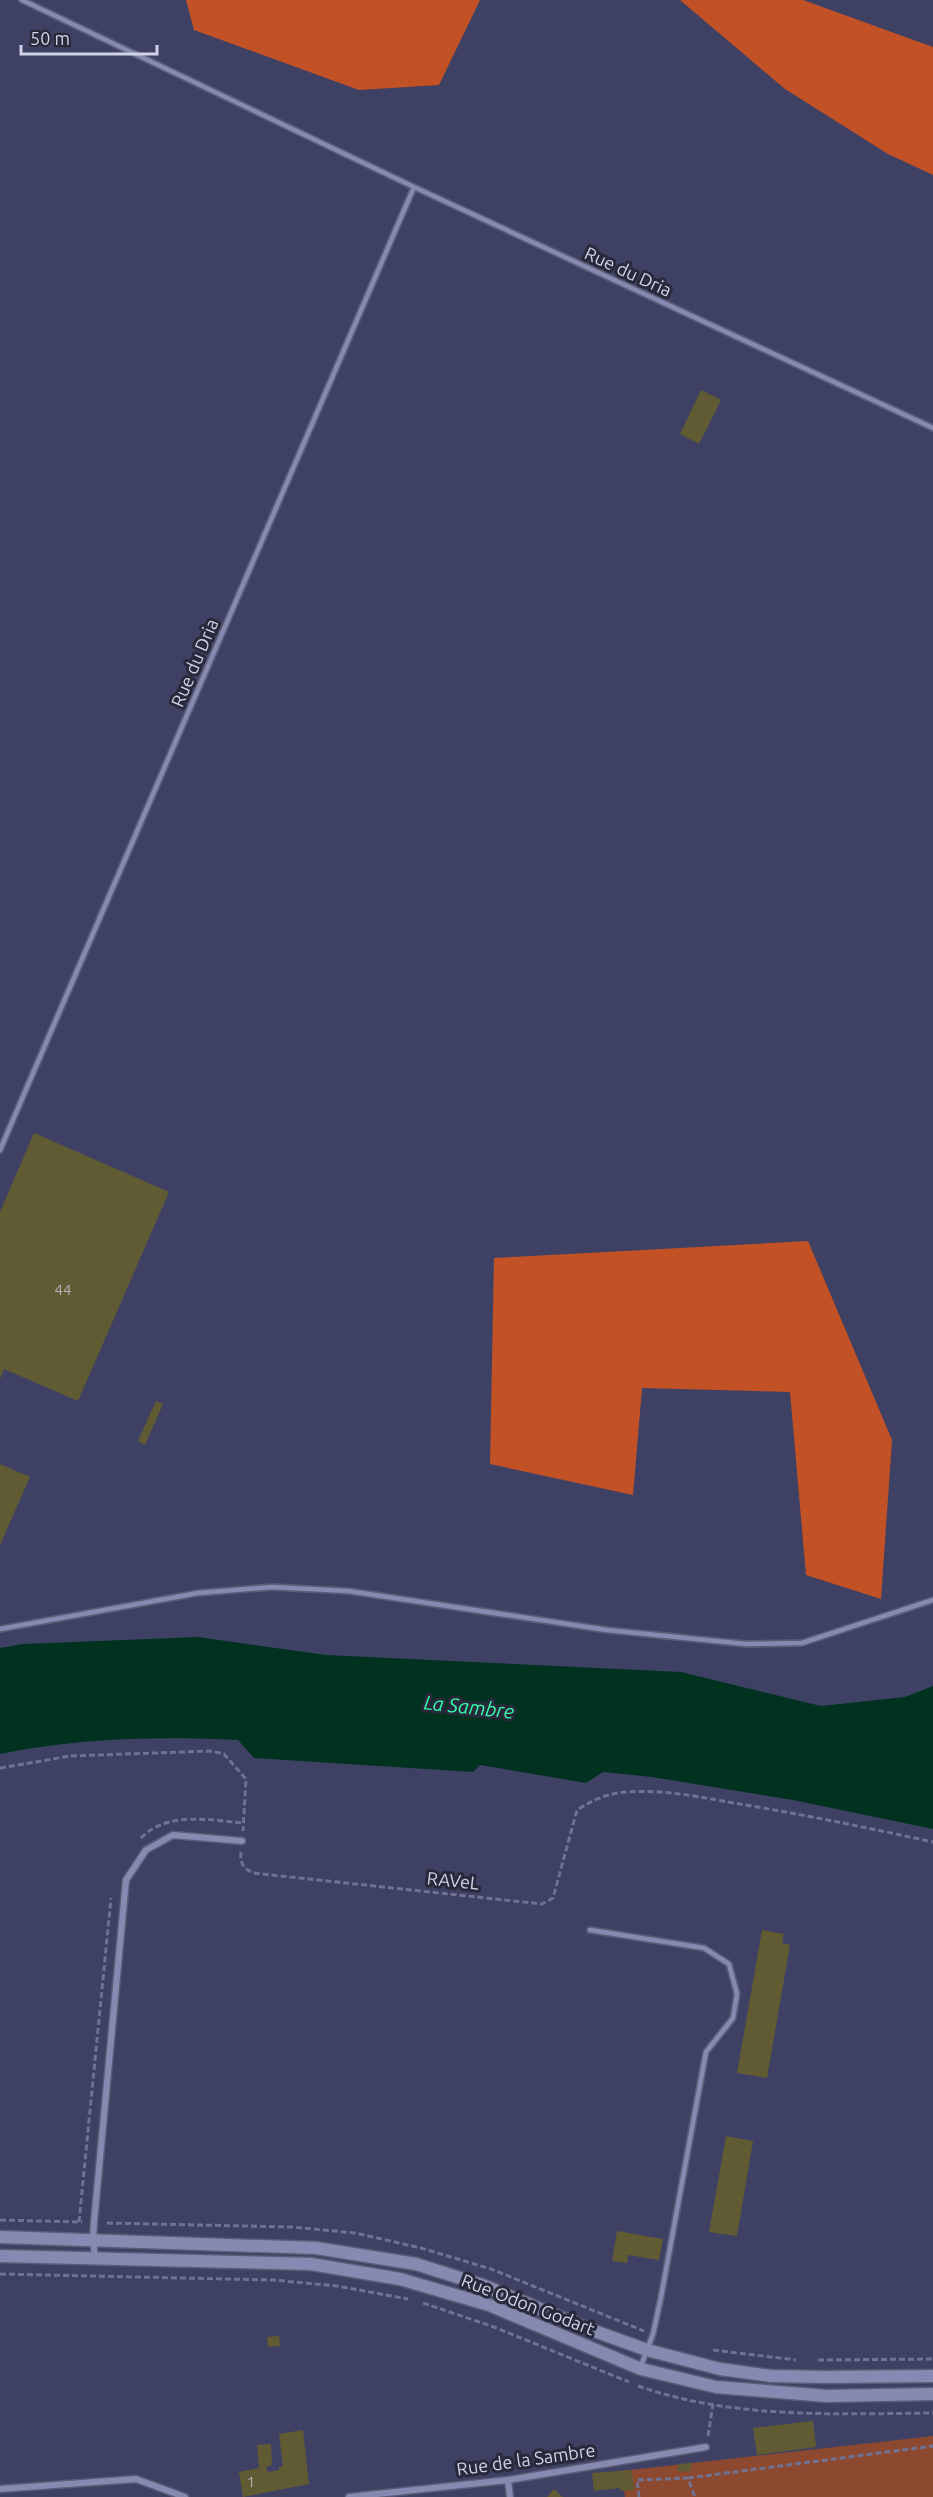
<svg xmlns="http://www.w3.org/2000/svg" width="933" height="2497" viewBox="0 0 933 2497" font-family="Ubuntu,sans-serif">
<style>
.green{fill:#8c4930}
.forest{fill:#c25225}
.water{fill:#01321f}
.building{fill:#615b33}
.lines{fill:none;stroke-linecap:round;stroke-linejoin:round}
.service-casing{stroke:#595b77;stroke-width:8}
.minor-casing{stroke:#595b77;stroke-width:9}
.secondary-casing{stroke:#595b77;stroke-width:15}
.path{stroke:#6f7290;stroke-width:3;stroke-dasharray:6 3;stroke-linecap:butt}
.service{stroke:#868ab1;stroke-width:4.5}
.minor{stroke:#868ab1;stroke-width:6}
.secondary{stroke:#868ab1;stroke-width:12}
.labels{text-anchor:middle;stroke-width:6;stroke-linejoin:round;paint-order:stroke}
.number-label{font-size:15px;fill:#b4b5bb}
.street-label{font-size:18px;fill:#d0d3e8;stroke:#28293a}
.water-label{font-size:20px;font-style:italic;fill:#36faac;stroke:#28293a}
</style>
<rect width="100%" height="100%" fill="#3f4164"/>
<!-- green -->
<path class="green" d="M933,2436V2497H625L621,2471Z"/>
<!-- forest -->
<path class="forest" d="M186,0H480L439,85L359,90L194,30Z
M680,0H803L933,47V175L888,154L785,89Z
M808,1241L892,1440L881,1599L806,1575L790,1392L642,1388L633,1495L490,1464L494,1258Z"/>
<!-- water -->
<path class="water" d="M198,1637L326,1655L681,1672L821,1706L905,1697L933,1686V1829L793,1800L652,1777L603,1772L586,1783L480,1765L473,1772L254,1758L238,1740C159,1736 77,1738 0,1754V1648L23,1644Z"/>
<!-- building -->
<path class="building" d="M701,390L721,400L699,444L680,434Z
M34,1133L169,1192L78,1401L4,1369L0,1379V1212Z
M156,1401L163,1404L145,1445L138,1441Z
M0,1464L30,1477L0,1545Z
M762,1930L784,1934L782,1943L790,1945L767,2078L737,2073Z
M726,2136L753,2141L737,2236L709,2232Z
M617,2231L663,2239L659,2260L628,2255L627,2263L612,2261Z
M279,2336L280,2346L268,2347L267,2337Z
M813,2421L816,2447L757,2455L753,2428Z
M303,2430L309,2484L243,2497L239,2472L259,2468L257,2445L271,2444L272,2465L266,2467L268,2472L279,2470V2467L283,2466L279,2434Z
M691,2463V2471L678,2472V2464Z
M631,2470L635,2490L621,2491L620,2488L594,2491L592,2473Z
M554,2489L563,2497H547Z"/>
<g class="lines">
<!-- service casing -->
<g class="service-casing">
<path id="service" d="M22,0L414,187L933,428
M0,1150L414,187
M0,1629L198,1593L272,1587L348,1591L607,1630L746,1644L802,1643L933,1600
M590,1930L704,1948L729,1964L737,1994L733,2018L706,2052L661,2297L653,2334L641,2366"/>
</g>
<!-- minor casing -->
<g class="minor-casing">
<path id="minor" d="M95,2258L93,2239L94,2222L126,1880L146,1850L173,1835L242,1841
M508,2480L510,2497
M0,2489L136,2479L185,2497
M349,2497L508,2480L706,2447"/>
</g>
<!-- secondary casing -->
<g class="secondary-casing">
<path id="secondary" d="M0,2237L316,2248L416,2264L485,2286L586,2328L647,2350L720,2369L771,2376L824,2377L933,2376
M0,2256L311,2264L400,2279L489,2305L641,2369L716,2387L827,2396L933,2394"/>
</g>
<!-- path -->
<path class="path" d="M0,1768L70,1756L211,1751L224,1754L246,1779L243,1831
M141,1838C167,1811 210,1820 243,1823
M241,1852C240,1863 243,1868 253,1873L542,1904L553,1898L577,1810C593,1800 608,1793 627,1792C665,1789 704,1798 740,1804C805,1815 869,1828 933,1842
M0,2220L82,2222
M79,2222L111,1898
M107,2223L292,2227L355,2233L421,2248L491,2269L644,2331
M0,2274L273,2280L337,2286L408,2299
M423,2303L494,2327L629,2382
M713,2350L796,2360
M818,2360L933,2359
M638,2386C733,2419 834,2414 933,2413
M708,2436L713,2404
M688,2478L933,2446
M639,2497L637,2480L688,2478L695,2497"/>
<!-- service -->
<use href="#service" class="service"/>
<!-- minor -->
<use href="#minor" class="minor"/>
<!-- secondary -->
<use href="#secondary" class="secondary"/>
</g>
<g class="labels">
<!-- number labels -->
<g class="number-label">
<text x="63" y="1295">44</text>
<text x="251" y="2487">1</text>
</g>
<!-- street labels -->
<g class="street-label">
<text transform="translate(628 272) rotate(25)" y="6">Rue du Dria</text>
<text transform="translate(195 663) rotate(-67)" y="6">Rue du Dria</text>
<text transform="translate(453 1881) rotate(6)" y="6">RAVeL</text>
<text transform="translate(528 2305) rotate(21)" y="6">Rue Odon Godart</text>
<text transform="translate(526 2460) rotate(-8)" y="6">Rue de la Sambre</text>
</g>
<!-- water labels -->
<g class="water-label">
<text transform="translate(469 1707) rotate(6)" y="7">La Sambre</text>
</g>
</g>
<!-- scale -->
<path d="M21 45v9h136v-9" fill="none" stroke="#d0d3e8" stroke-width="3"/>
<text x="30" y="45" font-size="18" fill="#d0d3e8" stroke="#28293a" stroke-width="4.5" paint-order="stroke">50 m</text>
</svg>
